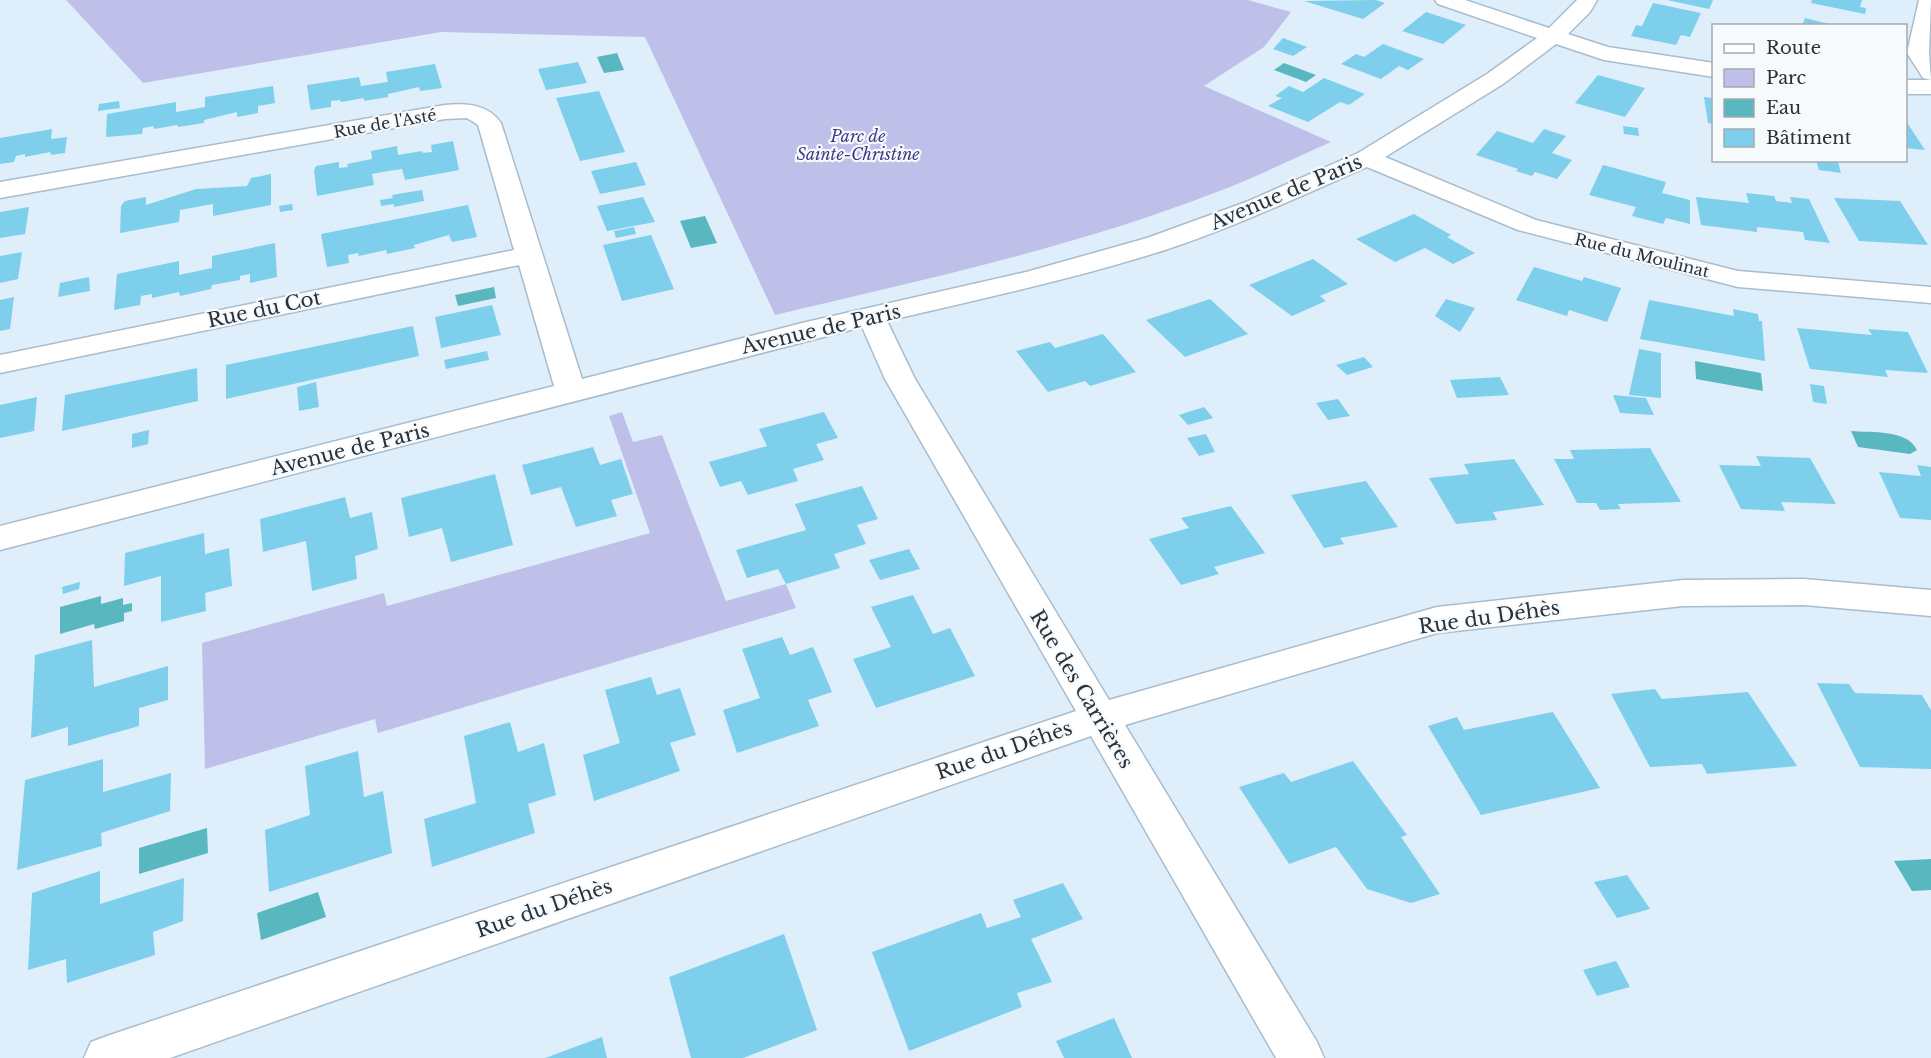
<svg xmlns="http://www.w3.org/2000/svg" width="1931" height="1058" viewBox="0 0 1931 1058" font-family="'Libre Baskerville',serif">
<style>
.green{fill:#bfc0e9}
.water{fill:#59b7bf}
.building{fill:#7ecfec}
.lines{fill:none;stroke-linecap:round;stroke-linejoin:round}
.minor-casing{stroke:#a9bccc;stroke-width:3}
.minor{fill:#fff;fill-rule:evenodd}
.labels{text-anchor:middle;stroke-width:4.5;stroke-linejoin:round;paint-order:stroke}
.far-street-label{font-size:16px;fill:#2a3137;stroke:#f6fafd}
.far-park-label{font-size:16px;font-style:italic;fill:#3e3881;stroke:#f6fafd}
.street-label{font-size:20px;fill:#2a3137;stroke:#f6fafd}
</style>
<rect width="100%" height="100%" fill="#dfeefb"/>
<!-- green -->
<path class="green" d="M66,0H1248L1291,12L1264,47L1204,86L1331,142C1292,159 1254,178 1214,193C1072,248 922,280 775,315L645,37L441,32L143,83Z
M622,412L633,442L662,435L726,601L786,584L796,608L378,733L375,719L205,769L202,643L384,593L387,606L650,533L609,416Z"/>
<!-- water -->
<path class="water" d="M617,53L624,70L604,73L597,57Z
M1284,63L1316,75L1306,82L1274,70Z
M705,216L717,243L691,248L680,221Z
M494,287L496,298L458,306L455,295Z
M1695,361L1761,373L1763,391L1696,379Z
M1851,431C1872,433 1907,429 1917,450L1910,454L1858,447Z
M101,596V604L123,598V605L132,603V611L124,613V621L95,629L94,624L60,634V607Z
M207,828L208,853L139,874V848Z
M1931,859V890L1912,891L1894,861Z
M318,892L326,917L261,940L257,913Z"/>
<!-- building -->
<path class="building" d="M1376,0L1385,3L1363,19L1304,1Z
M1667,0H1713L1709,9Z
M1812,0H1862L1860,7L1866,8L1865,14L1811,3Z
M1653,3L1701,13L1690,37L1681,35L1676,45L1631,36L1636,25L1642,26Z
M1426,12L1466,25L1443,44L1402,31Z
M1805,18L1833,25V26H1802Z
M1283,38L1307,47L1293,56L1273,49Z
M1383,44L1424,59L1408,70L1399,66L1381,79L1341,64L1356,54L1364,57Z
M578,62L587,83L546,90L538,69Z
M435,64L442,88L420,91L419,87L388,94V97L364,101V98L341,102L340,100L331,101V107L311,110L310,107L307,85L359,77L361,86L388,82L386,72Z
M1598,75L1645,88L1625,117L1575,103Z
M1324,78L1365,94L1349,105L1340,102L1308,122L1268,106L1282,98L1275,96L1289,86L1303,92Z
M273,86L275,103L258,106V113L237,117V112L204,120V123L178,127L177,125L154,129L153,126L143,128L142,134L106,137L107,114L176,102V112L205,107V97Z
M599,91L625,152L580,161L556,98Z
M1704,97L1713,98V124L1708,123Z
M119,101L120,108L98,111L99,104Z
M1906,121L1925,150L1906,148Z
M1623,126L1638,128L1639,136L1624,134Z
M52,129L51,139L67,137L65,153L51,155L50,152L25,157V154L16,156L14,162L0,164V138Z
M1544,129L1566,136L1552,153L1572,160L1557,179L1535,172L1532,176L1516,171L1518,169L1476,155L1497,131L1533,143Z
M453,141L459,170L405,180L402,169L388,171L372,174L374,185L317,196L314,170L316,166L339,162V168L348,167L347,164L372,159L371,151L397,146L398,155L422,151L423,153L432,152L431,145Z
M1816,160L1838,162L1841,173L1819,170Z
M636,162L646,185L600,194L591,171Z
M1603,165L1666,182L1662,193L1690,200V224L1666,218L1663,224L1632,216L1636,207L1589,195Z
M271,174V205L213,216V204L180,210L179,222L120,233L121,206L125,201L146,197V205L196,189L247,186L251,178Z
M422,190L424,201L394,207V204L381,206L380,200L393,198L392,195Z
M1746,193L1774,196L1776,201L1792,203L1790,197L1809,199L1830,243L1805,240L1803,232L1757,227V232L1701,225L1696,197L1749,203Z
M643,197L655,222L607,231L597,206Z
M1834,198L1900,201L1928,245L1859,241Z
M292,204L293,210L280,212L279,206Z
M468,205L477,237L452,242L449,235L414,245L415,248L387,254L386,250L359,256L358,253L348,255L349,263L327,267L321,234Z
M29,207L25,234L0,238V212Z
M1414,214L1451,235L1447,237L1475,253L1453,264L1425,248L1395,262L1356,239Z
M634,227L636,234L616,238L614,231Z
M651,235L674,289L622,301L603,245Z
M275,243L277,277L250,283V274L240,276V280L212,285L211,289L180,296L179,292L152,298V294L141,296L140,305L114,310L117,274L179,261V275L212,268V256Z
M22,252L18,279L0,283V256Z
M1313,259L1348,284L1320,296L1326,301L1292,316L1249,285Z
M1534,267L1582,281L1584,277L1621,288L1607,322L1569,310L1567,316L1516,300Z
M89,277L90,291L58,297L60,283Z
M14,297L10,329L0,331V300Z
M1210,299L1248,334L1185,357L1146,320Z
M1446,299L1475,308L1460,332L1435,316Z
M1649,300L1734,316L1733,309L1758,314L1759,321H1762L1765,361L1640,339Z
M492,305L501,335L441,348L435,317Z
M413,326L419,356L226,399V365Z
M1797,328L1872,335L1868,329L1908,332L1928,373L1885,370L1888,377L1810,369Z
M1103,334L1136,372L1090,386L1085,381L1048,392L1016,351L1050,342L1055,348Z
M1639,349L1661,353V398L1629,395Z
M487,351L489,360L446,369L444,360Z
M1364,357L1373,367L1347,375L1336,365Z
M197,368L198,401L62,431L65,395Z
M1500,377L1509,395L1457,398L1450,380Z
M316,382L319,407L299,411L297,387Z
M1810,384L1824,386L1827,404L1813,402Z
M1613,395L1646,398L1654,415L1620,413Z
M37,397L34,431L0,438V405Z
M1338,399L1350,416L1328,420L1316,403Z
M1204,407L1213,418L1188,425L1179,415Z
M824,412L838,438L816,444L824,460L793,469L798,481L748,495L741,481L720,487L709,462L767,446L759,429Z
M149,430L148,444L132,448V434Z
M1206,434L1215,452L1199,456L1187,438Z
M593,447L600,465L621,459L633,494L611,500L617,516L576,527L561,487L531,495L522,465Z
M1650,448L1681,502L1618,504L1621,509L1600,510L1596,503H1577L1554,459H1574L1570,450Z
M1756,456L1810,458L1836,504L1781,502L1785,511L1741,509L1719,465L1761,466Z
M1514,459L1544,505L1493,512L1497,520L1456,524L1429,478L1469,474L1464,464Z
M1917,465L1931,467V520L1900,518L1879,472L1921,476Z
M495,474L513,545L451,562L442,528L409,537L401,498Z
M1366,481L1398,527L1340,538L1344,544L1324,548L1291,495Z
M862,486L878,519L857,525L866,544L834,554L840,568L786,584L778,569L747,578L736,550L806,530L795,504Z
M345,497L350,518L372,512L378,549L355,556L357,579L312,591L306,541L263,552L260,519Z
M1231,506L1265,553L1214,567L1219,574L1181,585L1149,539L1189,528L1181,518Z
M204,533L205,554L229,548L232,586L205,593L206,611L161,622V576L124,586L125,553Z
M909,549L920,569L880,580L869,560Z
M80,582L79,589L63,594L62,587Z
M913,595L933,634L950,628L975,676L876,708L853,659L891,647L871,607Z
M782,637L790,655L813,647L832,692L808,700L819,726L737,753L723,710L760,698L742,649Z
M92,640L94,687L168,666V700L139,708V726L68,746V727L31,738L35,655Z
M651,677L657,695L680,688L696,735L670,743L680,771L594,801L583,755L620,743L605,690Z
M1817,683L1849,684L1855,693L1922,695L1931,710V769L1860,767Z
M1655,689L1662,699L1748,692L1797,766L1707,774L1702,764L1650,767L1611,694Z
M1553,712L1600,788L1481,815L1428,726L1457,717L1464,730Z
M510,722L518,752L544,743L556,795L528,804L535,833L432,867L424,819L476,803L464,736Z
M358,751L364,797L383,791L392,853L269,892L265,830L310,815L305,766Z
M103,759V792L171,773L170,811L101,833L102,846L17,870L25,780Z
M1353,761L1407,835L1401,837L1440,894L1411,903L1367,889L1336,847L1289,864L1239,787L1284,773L1291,782Z
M100,871V904L184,878L183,921L153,932L155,955L67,983L66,959L28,970L32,893Z
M1627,875L1650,909L1617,918L1594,882Z
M1063,883L1083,919L1031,939L1052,982L1017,993L1022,1007L909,1051L872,952L981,913L987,928L1021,917L1013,900Z
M784,934L817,1030L743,1058H691L669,977Z
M1616,961L1630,987L1597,996L1583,970Z
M1114,1018L1132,1058H1064L1056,1041Z
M602,1037L607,1058H545Z"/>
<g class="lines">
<!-- minor casing -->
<g class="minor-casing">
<path id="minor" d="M1435,0H1465L1549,28L1577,0H1597L1590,12L1568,34L1608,47L1714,63V77L1604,60L1556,44L1503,84L1385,157L1536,220L1738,271L1931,287V303L1738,287L1518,230L1367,167C1301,196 1234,227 1165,250C1074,279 980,299 887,321L915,379L1109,700L1437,607L1683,580L1804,579L1931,590V616L1804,605L1683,606L1437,633L1125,725L1317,1042L1324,1058H1276L1091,736L170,1058H84L91,1042L107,1036L1076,711L885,379L862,327L0,550V526L554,386L519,265L0,373V355L514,250L478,125L467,118L445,119L0,198V182L445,105C466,103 488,104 501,123L582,379L802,323L1026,272L1147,238L1246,202L1358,153L1487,74L1537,38L1438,4Z
M1919,0H1931L1929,53L1931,80L1923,78L1907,53Z
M1906,80H1931V94H1906Z"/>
</g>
<!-- minor -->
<use href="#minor" class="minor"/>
</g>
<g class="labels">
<!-- far-street labels -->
<g class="far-street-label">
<text transform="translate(385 123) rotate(-10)" y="6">Rue de l'Asté</text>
<text transform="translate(1642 255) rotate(14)" y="6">Rue du Moulinat</text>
</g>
<!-- far-park labels -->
<g class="far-park-label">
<text x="858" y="142">Parc de<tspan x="858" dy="18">Sainte-Christine</tspan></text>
</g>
<!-- street labels -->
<g class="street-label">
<text transform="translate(1286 192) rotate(-23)" y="7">Avenue de Paris</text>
<text transform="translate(264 309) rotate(-12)" y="7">Rue du Cot</text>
<text transform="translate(821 329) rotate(-13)" y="7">Avenue de Paris</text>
<text transform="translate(350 449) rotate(-14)" y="7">Avenue de Paris</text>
<text transform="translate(1489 617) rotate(-8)" y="7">Rue du Déhès</text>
<text transform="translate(1082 689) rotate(59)" y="7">Rue des Carrières</text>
<text transform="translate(1004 750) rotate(-19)" y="7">Rue du Déhès</text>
<text transform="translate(544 908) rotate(-19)" y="7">Rue du Déhès</text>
</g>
</g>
<!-- legend -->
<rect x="1712" y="24" width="195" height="138" fill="#f6fafd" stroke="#a4aaae" stroke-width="1.5"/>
<rect x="1724" y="44" width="30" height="9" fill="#ffffff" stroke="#a4aaae" stroke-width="1.5"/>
<text x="1766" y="54" font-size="18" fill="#2a3137">Route</text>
<rect x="1724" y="69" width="30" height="18" fill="#bfc0e9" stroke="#a4aaae" stroke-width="1.5"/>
<text x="1766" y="84" font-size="18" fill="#2a3137">Parc</text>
<rect x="1724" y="99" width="30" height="18" fill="#59b7bf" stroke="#a4aaae" stroke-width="1.5"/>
<text x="1766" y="114" font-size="18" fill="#2a3137">Eau</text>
<rect x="1724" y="129" width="30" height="18" fill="#7ecfec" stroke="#a4aaae" stroke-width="1.5"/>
<text x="1766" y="144" font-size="18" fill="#2a3137">Bâtiment</text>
</svg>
